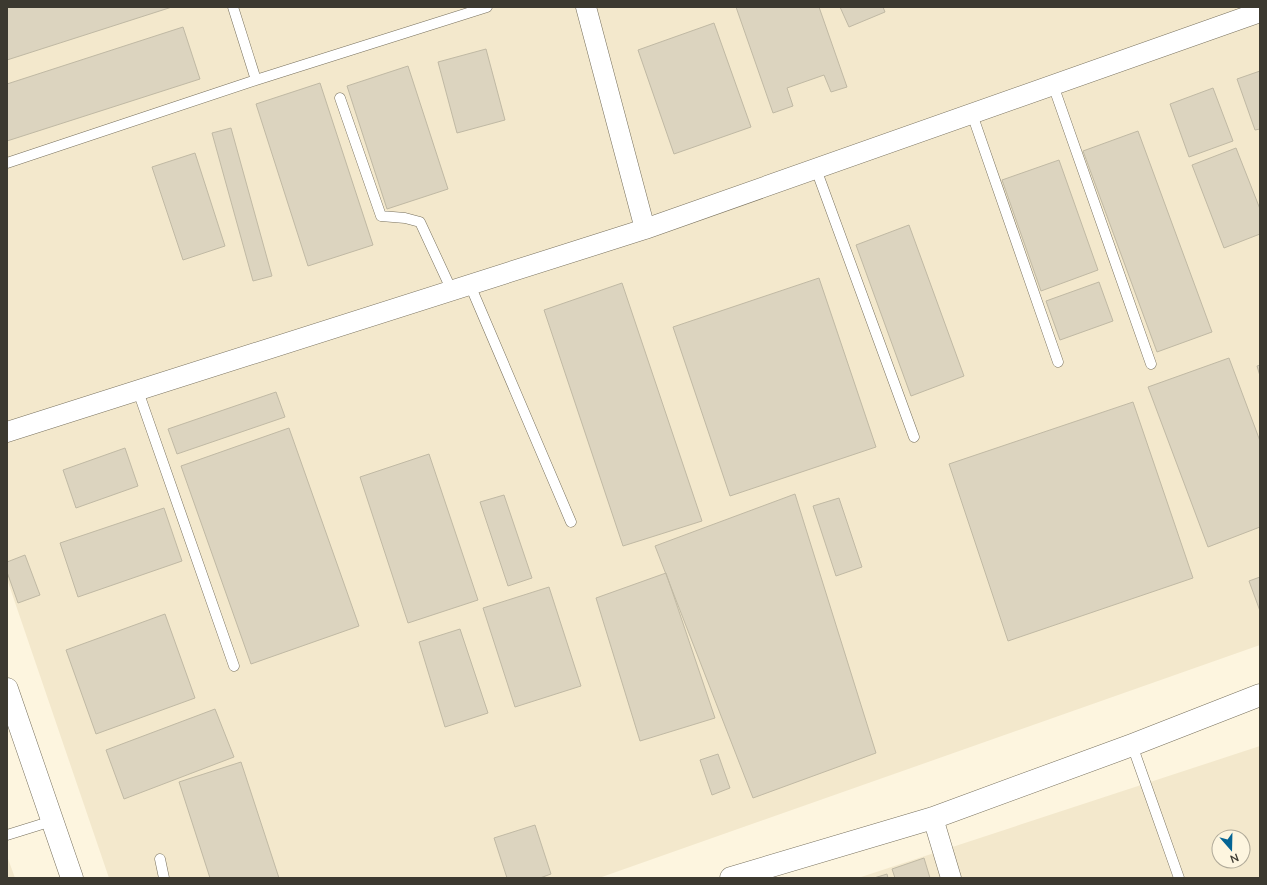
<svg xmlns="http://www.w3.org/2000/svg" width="1267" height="885" viewBox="0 0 1267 885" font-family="'Nunito Sans',sans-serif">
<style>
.built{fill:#f3e8cc;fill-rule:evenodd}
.building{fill:#dcd4bf;stroke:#c0b9a4}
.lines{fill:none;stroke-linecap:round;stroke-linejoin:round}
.lane-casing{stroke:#78715e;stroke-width:11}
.street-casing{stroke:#78715e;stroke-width:21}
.secondary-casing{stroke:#78715e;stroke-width:23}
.lane{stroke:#fff;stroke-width:10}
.street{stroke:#fff;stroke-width:20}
.secondary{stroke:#fff;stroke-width:22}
</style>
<rect width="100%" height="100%" fill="#fdf5df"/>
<!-- built -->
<path class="built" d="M7,7H1260V645L599,878H109L7,579Z
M1260,746V878H858ZM1219,837H1243V861H1219Z
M7,856L15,878H7Z"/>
<!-- building -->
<path class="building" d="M7,7H172L7,60Z
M736,7H819L847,87L831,92L824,75L787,88L793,106L773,113Z
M840,7H883L885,12L849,27Z
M714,23L751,127L674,154L638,50Z
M183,27L200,79L7,141V84Z
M486,49L505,120L457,133L438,62Z
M408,66L448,189L387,209L347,86Z
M1260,71V129L1255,130L1237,79Z
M320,83L373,245L308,266L256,104Z
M1213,88L1233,141L1189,157L1170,104Z
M231,128L272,276L253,281L212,133Z
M1138,131L1212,332L1157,352L1083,151Z
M1236,148L1260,209V234L1224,248L1192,165Z
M195,153L225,246L183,260L152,167Z
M1059,160L1098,270L1041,291L1002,180Z
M909,225L964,376L911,396L856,245Z
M819,278L876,447L730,496L673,327Z
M1099,282L1113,321L1060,340L1046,301Z
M622,283L702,521L623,546L544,310Z
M1229,358L1260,441V527L1208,547L1148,387Z
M1260,365V376L1257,366Z
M276,392L285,417L177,454L168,429Z
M1133,402L1193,578L1008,641L949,464Z
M289,428L359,626L251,664L181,466Z
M125,448L138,486L76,508L63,470Z
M429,454L478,600L408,623L360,477Z
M795,494L876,753L753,798L655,546Z
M504,495L532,578L508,586L480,502Z
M839,498L862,567L836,576L813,506Z
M164,508L182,561L78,597L60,543Z
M25,555L40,595L18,603L7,572V562Z
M666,573L715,718L640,741L596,598Z
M1260,577V611L1249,581Z
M549,587L581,686L515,707L483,608Z
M165,614L195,698L96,734L66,650Z
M460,629L488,713L445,727L419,642Z
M215,709L234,757L124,799L106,750Z
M718,754L730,788L712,795L700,760Z
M241,762L279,878H210L179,782Z
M535,825L551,874L540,878H507L494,838Z
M924,858L930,878H895L892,869Z
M887,874L888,878H874Z"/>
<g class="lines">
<!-- lane casing -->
<g class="lane-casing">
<path id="lane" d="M233,7L256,80
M1053,85L1151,364
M340,98L381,216L405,218L420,222L452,291
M972,114L1058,362
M7,163L256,80L487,7
M816,169L914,437
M470,285L571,522
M138,391L234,666
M1132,745L1179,878
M7,835L52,821
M160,859L164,878"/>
</g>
<!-- street casing -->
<g class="street-casing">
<path id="street" d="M586,7L645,229
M7,432L645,229L1260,12
M933,818L951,878"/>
</g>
<!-- secondary casing -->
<g class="secondary-casing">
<path id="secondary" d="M7,689L72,878
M731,878L933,818L1132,745L1260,695"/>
</g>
<!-- lane -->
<use href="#lane" class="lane"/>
<!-- street -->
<use href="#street" class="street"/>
<!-- secondary -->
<use href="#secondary" class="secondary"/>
</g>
<!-- border -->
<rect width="1267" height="885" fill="none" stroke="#3c3930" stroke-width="16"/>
<!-- north arrow -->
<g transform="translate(1231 849) rotate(160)"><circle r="19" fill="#fdf5df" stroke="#b0aa99"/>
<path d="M0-3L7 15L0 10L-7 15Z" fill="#046494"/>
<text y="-6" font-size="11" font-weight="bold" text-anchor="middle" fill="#3c3930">N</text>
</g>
</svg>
